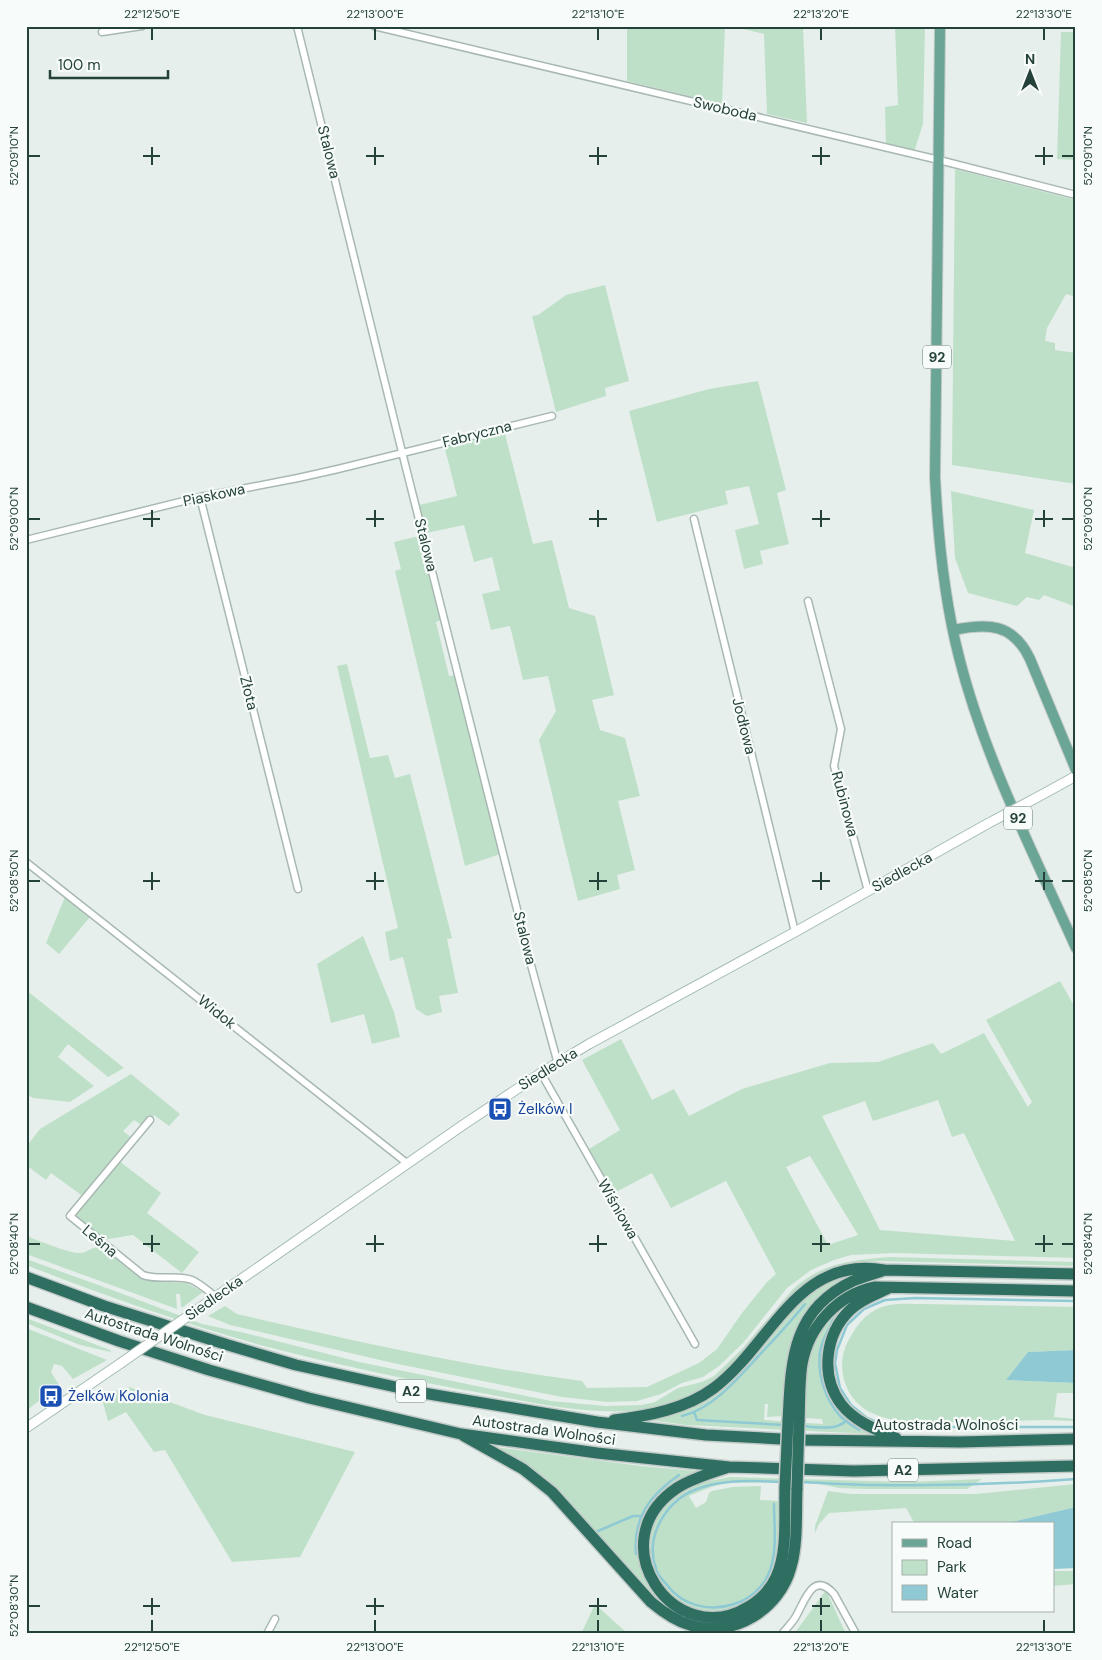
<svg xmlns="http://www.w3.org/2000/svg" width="1102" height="1660" viewBox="0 0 1102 1660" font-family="'DM Sans',sans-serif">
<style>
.green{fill:#bfe0c8;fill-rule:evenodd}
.water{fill:#8ec9d4}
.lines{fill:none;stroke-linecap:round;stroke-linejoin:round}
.stream{stroke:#8ec9d4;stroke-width:2.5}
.street-casing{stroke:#a8b8b2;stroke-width:9}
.secondary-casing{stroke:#a4bbb3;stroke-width:11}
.primary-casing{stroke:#c2cac8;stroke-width:12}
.highway-casing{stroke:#c2cac8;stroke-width:14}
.street{stroke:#fff;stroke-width:6}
.secondary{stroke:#fff;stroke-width:9}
.primary{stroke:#6aa596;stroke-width:10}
.highway{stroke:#2f6f62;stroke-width:11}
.secondary-bridge-casing{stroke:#a4bbb3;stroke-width:11;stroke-linecap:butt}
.highway-bridge-casing{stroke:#c2cac8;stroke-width:14;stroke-linecap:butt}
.secondary-bridge{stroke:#fff;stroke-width:9}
.highway-bridge{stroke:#2f6f62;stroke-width:11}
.ticks{fill:none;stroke:#24423a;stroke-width:2}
.labels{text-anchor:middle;stroke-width:4.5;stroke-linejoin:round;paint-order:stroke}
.shield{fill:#f7fbf9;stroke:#637a73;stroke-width:1}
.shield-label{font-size:14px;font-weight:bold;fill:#24423a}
.street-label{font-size:15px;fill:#24423a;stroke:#f7fbf9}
.transit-label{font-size:15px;fill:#164399;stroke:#f7fbf9;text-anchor:start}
.neatline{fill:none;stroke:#24423a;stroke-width:2}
.ticks-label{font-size:12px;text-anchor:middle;fill:#24423a}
</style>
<rect width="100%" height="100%" fill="#e6efeb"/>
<!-- green -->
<path class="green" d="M627,26H725L722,104L627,81Z
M731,26H803L807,123L767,114L764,34Z
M895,26H925L923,124L914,152L886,144L885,107L898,105Z
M1061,32H1076V160L1057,159Z
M955,169L1076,200V297L1066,294L1047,328L1045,341L1055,343V350L1076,353V484L952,465Z
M605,285L629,381L605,388L606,396L556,412L532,316L538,315L566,295Z
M758,381L786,490L777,493L789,544L760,551L763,564L744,569L735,530L759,524L749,486L725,491L728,504L657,522L629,411L709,389Z
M504,430L533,544L552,540L569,608L595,616L614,695L592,700L600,730L625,738L640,796L618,801L635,870L617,875L620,889L578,901L539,740L556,711L548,676L523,680L510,626L491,630L482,594L500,590L492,557L474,562L464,525L426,533L419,505L457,496L444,445Z
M951,491L1034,510L1025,553L1076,568V607L1044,595L1039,600L1027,597L1017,606L968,593L955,558Z
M419,536L441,620L436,622L449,676L456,675L500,854L465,866L395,571L401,569L394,542Z
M347,664L370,758L388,755L395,778L410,774L452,938L447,939L458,993L439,996L442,1012L427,1016L416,1009L403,957L390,961L385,932L398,928L337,666Z
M65,897L90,917L59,954L46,943Z
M363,936L394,1012L400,1037L372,1044L364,1014L331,1023L317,964Z
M1060,981L1076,1009V1258L894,1253L851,1255L834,1260L811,1270L787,1288L743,1343L719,1366L703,1377L682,1383L661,1394L637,1401L607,1402L562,1397L393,1363L230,1325L208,1316L225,1306L237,1314C351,1340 465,1366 582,1381L587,1388L647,1387L699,1363L717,1349L742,1313L767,1282L776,1274L726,1181L671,1208L652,1173L614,1193L589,1149L620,1130L582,1060L621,1039L652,1100L674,1089L689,1116L742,1089L830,1063L878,1062L933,1043L941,1054L984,1033L1028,1107L1032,1102L986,1020ZM938,1100L952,1137L964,1133L1015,1241L880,1230L822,1116L865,1101L873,1121ZM810,1156L858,1235L828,1245L786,1167Z
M26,990L124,1068L108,1077L68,1044L58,1057L94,1086L70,1102L33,1098L26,1094Z
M131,1074L180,1114L169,1126L154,1115L143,1126L134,1120L123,1131L133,1139L84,1197L51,1173L46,1180L26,1165V1147L40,1129Z
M119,1161L161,1193L147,1213L199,1252L182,1273L133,1235L102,1240L73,1216Z
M26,1236C38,1240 69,1254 81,1253C88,1252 91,1247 100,1247L141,1277L152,1281L187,1283L203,1292L183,1307H181L180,1294H176L177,1309L26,1254Z
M890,1257L1076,1262V1266L879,1261C863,1262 847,1263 833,1268C783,1288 769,1329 733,1364C716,1380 694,1396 671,1404C614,1421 545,1405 487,1394C412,1381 338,1365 264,1346C184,1324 104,1295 26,1265V1259L115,1291L202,1324L245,1333L359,1362L551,1401L605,1406L642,1405L655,1402L678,1388L702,1382L714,1376L742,1349L793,1289C823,1262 853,1260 890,1257Z
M859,1274L803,1318L792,1339L785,1377L783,1416L767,1417L768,1404H765L764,1420L823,1424L822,1419L804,1418C805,1374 805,1334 844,1306C851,1300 861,1297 868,1293L848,1306L824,1376L873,1434L686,1425L643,1419L732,1378L752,1360L787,1315L814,1290L830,1282Z
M923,1304L1076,1307V1350L1028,1352L1006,1380L1076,1383V1393H1057L1054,1417L1076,1419V1421L1045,1420L906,1423C892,1420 879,1417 866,1410C841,1394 835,1360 851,1336C857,1325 865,1315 877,1309C891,1302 908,1304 923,1304Z
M26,1318L110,1350L111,1352L80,1345L26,1323Z
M26,1328L107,1360L73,1379L62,1366L54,1364L51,1372L59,1385L26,1411Z
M129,1387L205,1415L355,1452L300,1557L232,1562L165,1450L154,1452L126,1412L108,1421L101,1395Z
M494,1447L641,1466L706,1472C692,1477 677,1481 666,1491C654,1501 650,1513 646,1527C644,1533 640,1539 639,1545C634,1578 663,1611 693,1619C708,1623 723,1621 738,1619C723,1623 709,1626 693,1622C666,1614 649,1593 631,1573C610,1549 590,1524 568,1501C546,1478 521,1462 494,1447Z
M730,1477L908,1482L982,1479L967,1489H865L839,1488L809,1482H778L728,1483L711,1487L689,1496L696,1508L706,1502L709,1493L712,1491L733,1487L761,1486L760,1500L779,1501C779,1541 782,1580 744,1603C732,1610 721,1613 707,1611C694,1609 676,1604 667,1593C661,1586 654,1574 651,1566C649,1562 650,1556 650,1551C649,1525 662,1502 686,1489C699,1482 715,1480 730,1477Z
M1076,1484V1507L1003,1524H915L906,1508L829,1513L819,1524L815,1533V1526L828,1491L851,1494H976Z
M1053,1571H1076V1584L1053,1586Z
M826,1590L846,1634H794Z
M595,1604L628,1634H581Z"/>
<!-- water -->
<path class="water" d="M1076,1350V1383L1006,1380L1028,1352Z
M1076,1507V1568L1053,1569V1524H1003Z"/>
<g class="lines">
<!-- stream -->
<path class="stream" d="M1076,1301L915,1298L885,1300L864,1309L847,1325L837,1350L835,1363L840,1388L851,1405L867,1418L882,1424L910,1427H1076
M833,1320C828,1331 821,1341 820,1353C817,1375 826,1400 840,1416C845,1421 853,1426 859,1430
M694,1412L697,1420L784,1425
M682,1416C716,1408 743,1372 766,1348C780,1333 793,1319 805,1304
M802,1426C817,1427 835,1431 846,1421
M800,1482C826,1483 851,1485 877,1485C943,1486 1010,1484 1076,1479
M774,1504C774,1526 778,1554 768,1575C762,1589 748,1600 734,1604C709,1612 683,1606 667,1585C663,1580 657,1575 656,1569C644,1534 668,1497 703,1487C728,1479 756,1481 782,1482
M598,1531L633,1516H641
M636,1554C633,1517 650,1495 679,1475"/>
<!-- street casing -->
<g class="street-casing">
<path id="street" d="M297,26L402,452L531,965L558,1064
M374,26L939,160L1076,195
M102,32L142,26
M200,497L298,889
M694,519L795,932
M26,540L200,497L298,478L338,469L552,416
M808,601L841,729L834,766L868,891
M26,862L408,1164
M541,1073L695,1344
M150,1120L70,1216L143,1275C159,1281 177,1274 192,1280C201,1284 208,1291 216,1297
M267,1634L275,1619
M782,1634C786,1629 791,1624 795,1618C804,1604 812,1569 834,1594L856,1634"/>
</g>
<!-- secondary casing -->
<g class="secondary-casing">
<path id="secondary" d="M1034,799L1076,776
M191,1314L463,1125L541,1073L589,1044L795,932L987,824
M26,1428L121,1363"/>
</g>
<!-- primary casing -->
<g class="primary-casing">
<path id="primary" d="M940,26L935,477C938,537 944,599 959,657C984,757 1034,854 1076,948
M953,630C988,623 1013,623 1030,659L1076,770"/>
</g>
<!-- highway casing -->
<g class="highway-casing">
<path id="highway" d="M26,1277L104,1306L228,1345L296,1365L423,1393L597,1422L706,1435L800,1440L960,1442L1076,1439
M887,1289C874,1295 860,1300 850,1310C825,1334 820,1376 841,1404C855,1422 877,1430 896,1438
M26,1307L119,1341L209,1370L309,1398L461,1434L597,1453L729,1467L854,1471L1076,1466
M614,1420C648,1416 686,1409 714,1388C772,1344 797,1255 884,1270L1076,1274
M788,1421C791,1362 791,1310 853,1281C863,1277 873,1274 882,1271
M799,1422C800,1402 799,1383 802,1364C809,1326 837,1295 875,1287L1076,1291
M464,1436L523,1469L552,1492L651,1602C663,1612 676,1621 690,1625C733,1639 780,1609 791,1567C798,1544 796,1512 797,1488
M726,1468C710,1473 691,1479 677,1488C598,1541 674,1652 748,1607C760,1600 770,1590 776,1577C788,1551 784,1516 785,1487"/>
</g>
<!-- street -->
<use href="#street" class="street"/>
<!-- secondary -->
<use href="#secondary" class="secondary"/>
<!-- primary -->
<use href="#primary" class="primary"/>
<!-- highway -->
<use href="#highway" class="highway"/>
<!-- secondary-bridge casing -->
<g class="secondary-bridge-casing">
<path id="secondary-bridge" d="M987,824L1034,799
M121,1363L191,1314"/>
</g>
<!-- highway-bridge casing -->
<g class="highway-bridge-casing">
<path id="highway-bridge" d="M785,1487L788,1421
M797,1488L799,1422"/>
</g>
<!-- secondary-bridge -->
<use href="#secondary-bridge" class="secondary-bridge"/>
<!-- highway-bridge -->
<use href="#highway-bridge" class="highway-bridge"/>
</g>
<!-- ticks -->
<path class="ticks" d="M152,28V40M375,28V40M598,28V40M821,28V40M1044,28V40M152,147V165M375,147V165M598,147V165M821,147V165M1044,147V165M28,156H40M143,156H160M366,156H384M589,156H607M812,156H830M1035,156H1053M1062,156H1074M152,510V527M375,510V527M598,510V527M821,510V527M1044,510V527M28,519H40M143,519H160M366,519H384M589,519H607M812,519H830M1035,519H1053M1062,519H1074M152,872V890M375,872V890M598,872V890M821,872V890M1044,872V890M28,881H40M143,881H160M366,881H384M589,881H607M812,881H830M1035,881H1053M1062,881H1074M152,1235V1252M375,1235V1252M598,1235V1252M821,1235V1252M1044,1235V1252M28,1244H40M143,1244H160M366,1244H384M589,1244H607M812,1244H830M1035,1244H1053M1062,1244H1074M152,1598V1615M375,1598V1615M598,1598V1615M821,1598V1615M28,1606H40M143,1606H160M366,1606H384M589,1606H607M812,1606H830M152,1620V1632M375,1620V1632M598,1620V1632M821,1620V1632M1044,1620V1632"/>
<!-- icons -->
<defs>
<g id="bus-square" transform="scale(1.25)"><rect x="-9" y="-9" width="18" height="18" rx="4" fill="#1a4fb4" stroke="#f7fbf9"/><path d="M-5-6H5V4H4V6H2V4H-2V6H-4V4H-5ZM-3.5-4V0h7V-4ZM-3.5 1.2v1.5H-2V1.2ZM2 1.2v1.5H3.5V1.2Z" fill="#fff"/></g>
</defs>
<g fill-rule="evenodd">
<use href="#bus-square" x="500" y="1109"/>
<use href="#bus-square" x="51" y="1396"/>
</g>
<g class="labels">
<!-- shield labels -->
<g class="shield">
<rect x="923" y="345.5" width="28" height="23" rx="4"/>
<rect x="1004" y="806.5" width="28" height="23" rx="4"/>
<rect x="396" y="1379.5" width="30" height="23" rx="4"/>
<rect x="888" y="1458.5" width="30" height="23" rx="4"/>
</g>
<g class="shield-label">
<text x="937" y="362">92</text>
<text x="1018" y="823">92</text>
<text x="411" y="1396">A2</text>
<text x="903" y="1475">A2</text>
</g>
<!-- street labels -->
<g class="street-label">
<text transform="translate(725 109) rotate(13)" y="5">Swoboda</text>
<text transform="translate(329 152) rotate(76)" y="5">Stalowa</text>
<text transform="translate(477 434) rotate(-14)" y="5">Fabryczna</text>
<text transform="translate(214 495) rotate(-12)" y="5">Piaskowa</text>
<text transform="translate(426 545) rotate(76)" y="5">Stalowa</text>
<text transform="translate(249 693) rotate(76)" y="5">Złota</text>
<text transform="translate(744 726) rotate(76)" y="5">Jodłowa</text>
<text transform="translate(845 804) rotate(75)" y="5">Rubinowa</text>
<text transform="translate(902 872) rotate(-29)" y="5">Siedlecka</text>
<text transform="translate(525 938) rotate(76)" y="5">Stalowa</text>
<text transform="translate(217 1012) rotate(39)" y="5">Widok</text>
<text transform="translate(548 1069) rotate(-32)" y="5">Siedlecka</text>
<text transform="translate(618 1209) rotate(60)" y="5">Wiśniowa</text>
<text transform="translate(100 1241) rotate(40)" y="5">Leśna</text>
<text transform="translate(214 1298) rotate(-35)" y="5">Siedlecka</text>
<text transform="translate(154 1335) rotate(18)" y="5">Autostrada Wolności</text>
<text x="946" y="1430">Autostrada Wolności</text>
<text transform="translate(544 1430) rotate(8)" y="5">Autostrada Wolności</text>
</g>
<!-- transit labels -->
<g class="transit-label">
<text x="518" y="1114">Żelków I</text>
<text x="68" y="1401">Żelków Kolonia</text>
</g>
</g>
<!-- border -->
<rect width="1102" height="1660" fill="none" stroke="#f7fbf9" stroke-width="55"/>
<!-- legend -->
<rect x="892" y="1522" width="162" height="90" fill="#f7fbf9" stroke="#a3b1ad"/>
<rect x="902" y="1539" width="25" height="8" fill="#6aa596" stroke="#a3b1ad"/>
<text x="937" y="1548" font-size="15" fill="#24423a">Road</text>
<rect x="902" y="1560" width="25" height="15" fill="#bfe0c8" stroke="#a3b1ad"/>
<text x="937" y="1572" font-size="15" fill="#24423a">Park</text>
<rect x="902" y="1585" width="25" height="15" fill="#8ec9d4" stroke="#a3b1ad"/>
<text x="937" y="1598" font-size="15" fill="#24423a">Water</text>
<!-- north arrow -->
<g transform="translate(1030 72)" stroke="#f7fbf9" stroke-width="4" paint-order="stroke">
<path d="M0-4L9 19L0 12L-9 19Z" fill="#24423a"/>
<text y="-8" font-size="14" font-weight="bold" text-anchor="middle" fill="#24423a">N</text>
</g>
<!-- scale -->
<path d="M50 70v8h118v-8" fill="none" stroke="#24423a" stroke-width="2.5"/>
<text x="58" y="70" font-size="15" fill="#24423a" stroke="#f7fbf9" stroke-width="4" paint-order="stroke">100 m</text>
<rect x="28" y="28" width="1046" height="1604" class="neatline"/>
<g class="ticks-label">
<text x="152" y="18">22°12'50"E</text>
<text x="375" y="18">22°13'00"E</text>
<text x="598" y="18">22°13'10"E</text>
<text x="821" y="18">22°13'20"E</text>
<text x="1044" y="18">22°13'30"E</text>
<text transform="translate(14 156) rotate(-90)" y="4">52°09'10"N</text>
<text transform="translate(1088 156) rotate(-90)" y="4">52°09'10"N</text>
<text transform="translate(14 519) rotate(-90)" y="4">52°09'00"N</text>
<text transform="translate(1088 519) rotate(-90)" y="4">52°09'00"N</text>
<text transform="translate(14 881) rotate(-90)" y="4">52°08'50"N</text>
<text transform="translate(1088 881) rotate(-90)" y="4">52°08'50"N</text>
<text transform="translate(14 1244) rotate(-90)" y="4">52°08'40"N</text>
<text transform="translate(1088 1244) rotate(-90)" y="4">52°08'40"N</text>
<text transform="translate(14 1606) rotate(-90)" y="4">52°08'30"N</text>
<text x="152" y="1651">22°12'50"E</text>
<text x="375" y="1651">22°13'00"E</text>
<text x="598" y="1651">22°13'10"E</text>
<text x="821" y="1651">22°13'20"E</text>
<text x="1044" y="1651">22°13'30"E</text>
</g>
</svg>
